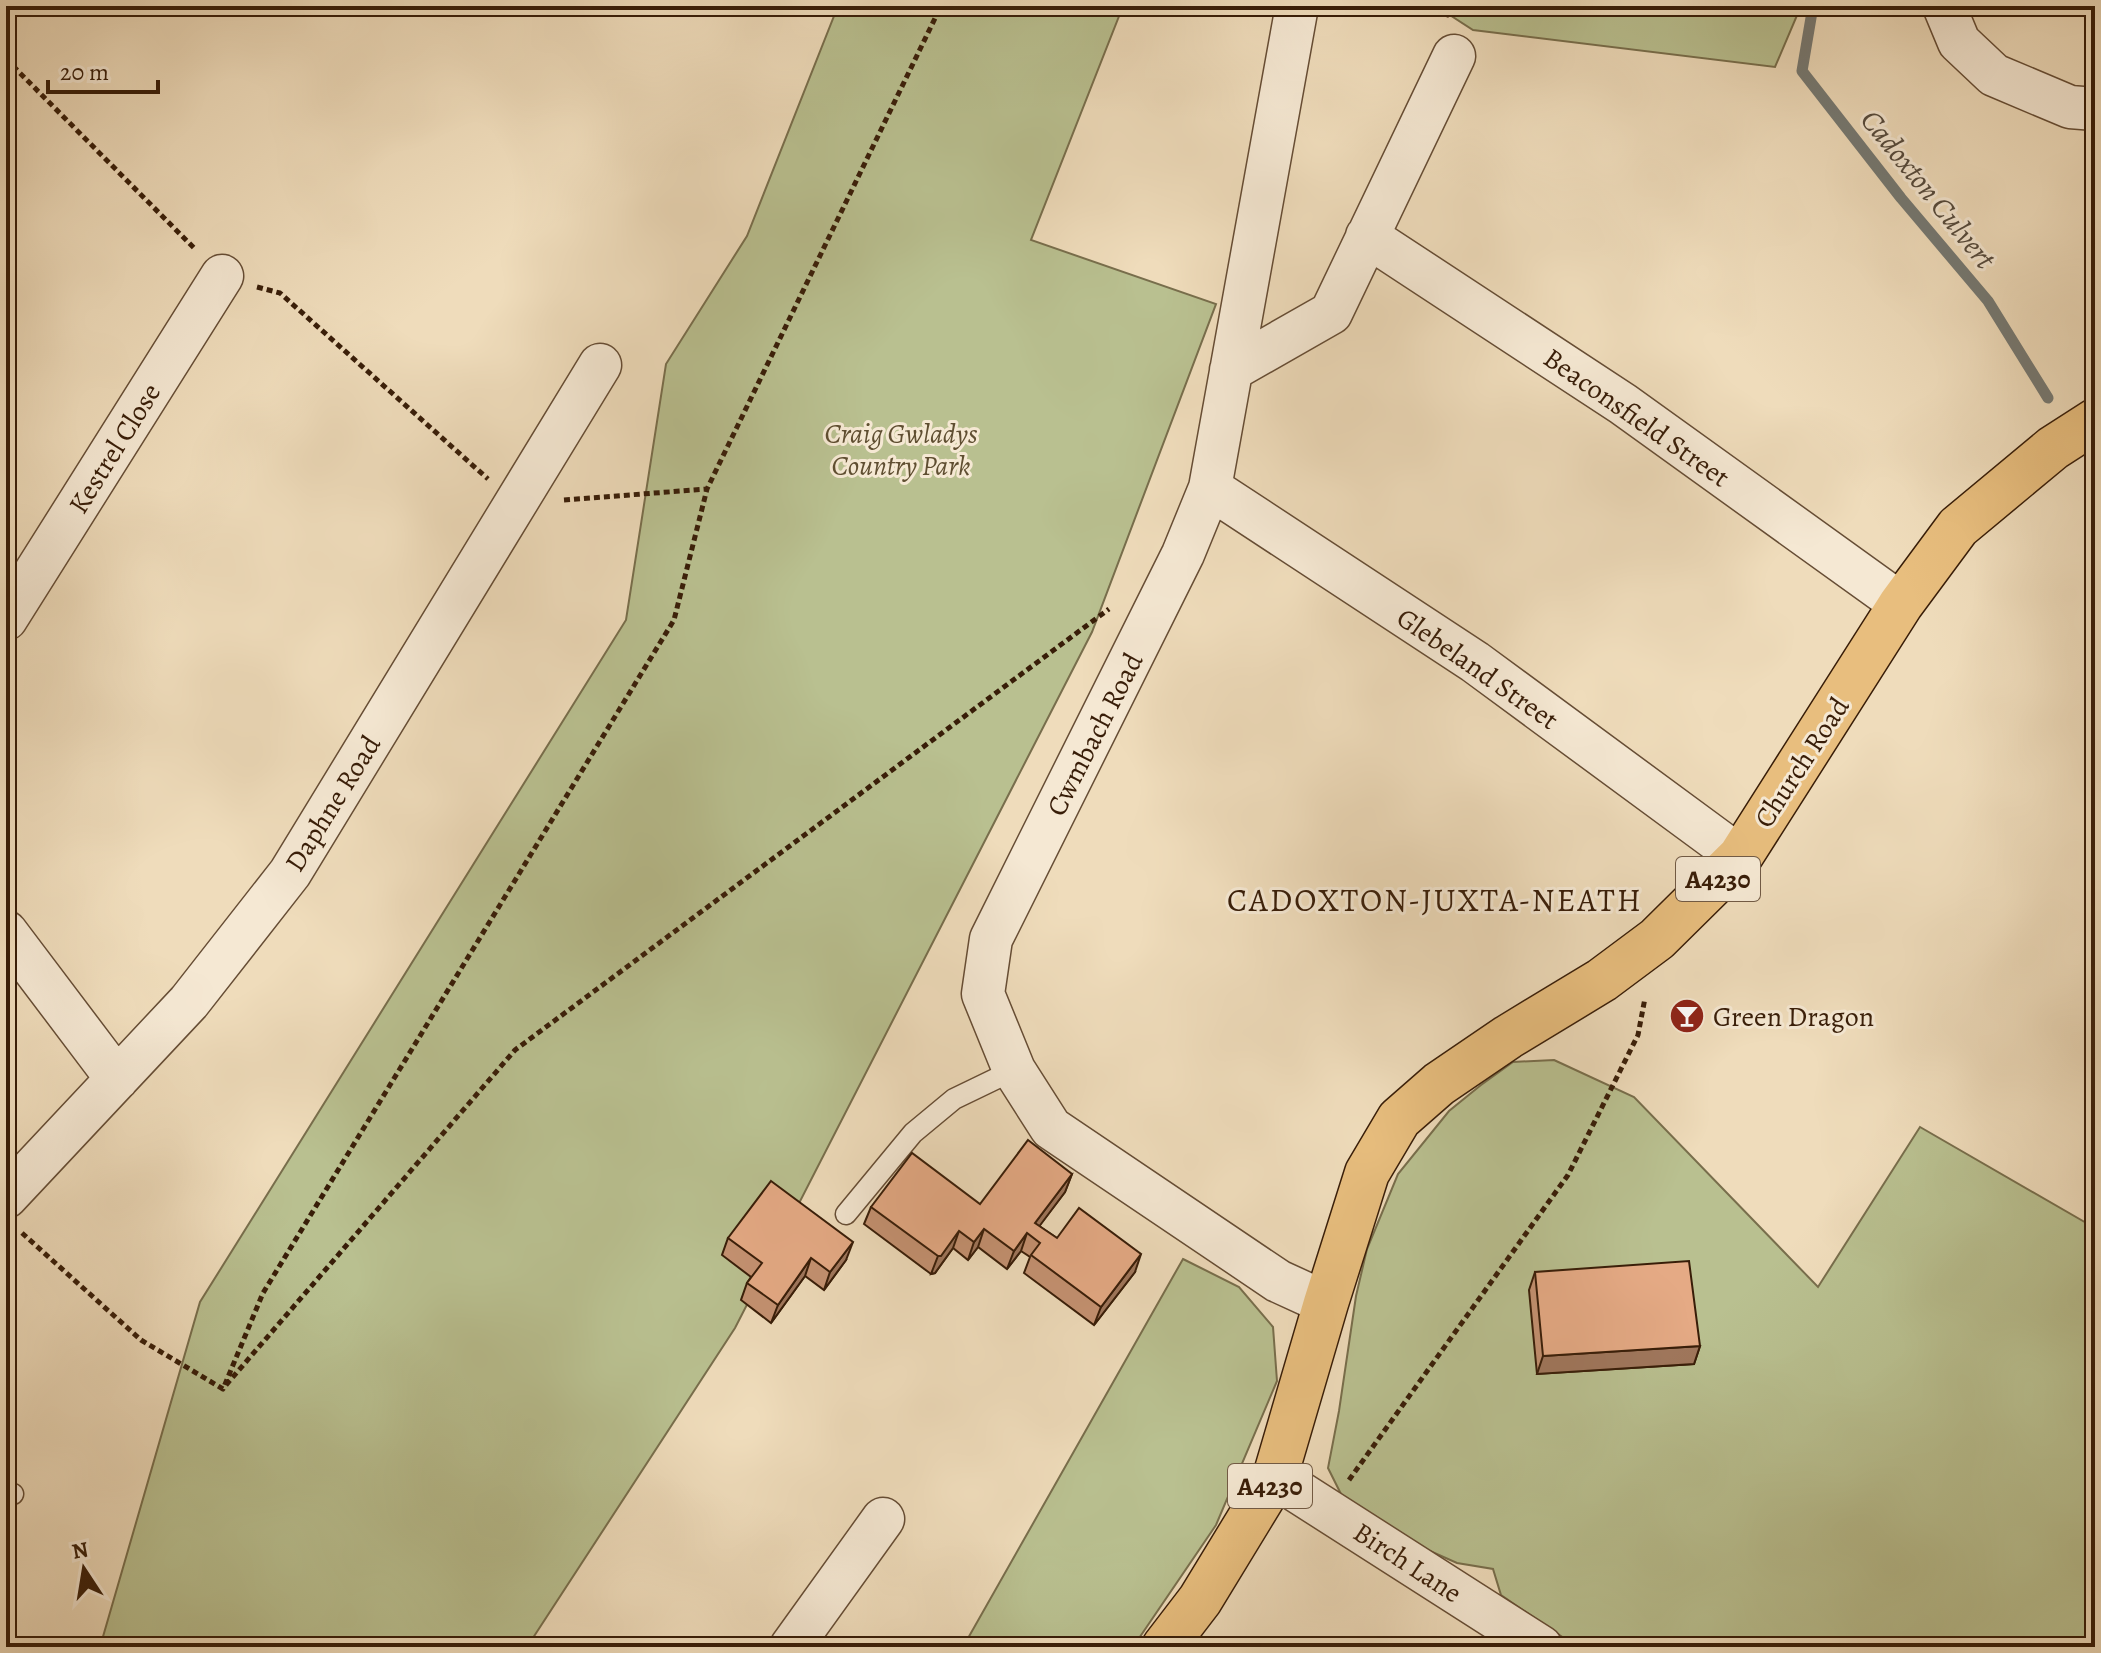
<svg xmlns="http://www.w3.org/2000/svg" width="2101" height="1653" viewBox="0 0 2101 1653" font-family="Alegreya,serif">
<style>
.green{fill:#b9c090;stroke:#786e4c;stroke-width:2}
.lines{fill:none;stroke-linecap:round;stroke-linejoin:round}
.stream{stroke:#767a74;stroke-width:11}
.lane-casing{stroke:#664d35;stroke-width:23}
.street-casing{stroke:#664d35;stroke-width:45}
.primary-casing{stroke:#381d08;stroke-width:47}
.path{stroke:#381d08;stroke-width:5;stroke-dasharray:6 4;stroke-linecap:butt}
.lane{stroke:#f5e8d3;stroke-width:20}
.street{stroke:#f5e8d3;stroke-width:42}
.primary{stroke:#e8be7e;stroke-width:44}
.wall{fill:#c59272;stroke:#381d08;stroke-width:2}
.shaded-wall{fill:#a0775d;stroke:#381d08;stroke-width:2}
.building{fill:#e5aa85;stroke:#381d08;stroke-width:2}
.labels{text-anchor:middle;stroke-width:6;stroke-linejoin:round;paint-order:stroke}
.shield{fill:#f5e8d3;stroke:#715a45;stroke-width:2}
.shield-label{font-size:26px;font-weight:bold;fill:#381d08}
.street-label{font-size:28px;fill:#381d08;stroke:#f5e8d3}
.park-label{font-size:28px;font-style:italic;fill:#5f4e31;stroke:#f5e8d3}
.poi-label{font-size:28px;fill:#381d08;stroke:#f5e8d3;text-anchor:start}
.water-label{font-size:30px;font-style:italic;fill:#574c3e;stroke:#f5e8d3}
.quarter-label{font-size:32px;letter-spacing:2px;fill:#381d08;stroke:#f5e8d3}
</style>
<rect width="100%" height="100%" fill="#efdcbb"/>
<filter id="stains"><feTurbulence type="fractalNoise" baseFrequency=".0025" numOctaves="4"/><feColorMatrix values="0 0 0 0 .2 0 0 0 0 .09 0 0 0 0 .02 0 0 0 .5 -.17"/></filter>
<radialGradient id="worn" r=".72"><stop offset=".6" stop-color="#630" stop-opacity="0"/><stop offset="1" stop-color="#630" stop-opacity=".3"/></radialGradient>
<!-- green -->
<path class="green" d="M838,6H1123L1031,240L1216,304L1092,632L735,1328L527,1647H100L200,1302L626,620L666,364L747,236Z
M1436,6H1801L1775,67L1473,30Z
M1554,1060L1634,1097L1818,1287L1920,1127L2095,1228V1647H1577L1501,1595L1493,1569L1457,1563L1403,1539L1344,1500L1328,1468L1339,1411L1356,1296L1367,1249L1398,1174L1449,1111L1481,1085L1513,1062Z
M1183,1259L1239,1287L1273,1327L1277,1381L1216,1525L1133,1647H963Z"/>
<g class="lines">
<!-- stream -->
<path class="stream" d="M1813,6L1802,71L1901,198L1988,301L2048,398"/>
<!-- lane casing -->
<g class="lane-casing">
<path id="lane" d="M846,1214L913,1133L954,1099L1014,1070
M6,1496L13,1494"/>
</g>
<!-- street casing -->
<g class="street-casing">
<path id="street" d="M1297,6L1210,488L1183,554L991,939L983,994L1014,1070L1051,1128L1278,1281L1326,1303
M1944,6L1959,42L1994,75L2070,107L2095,109
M1367,236L1623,404L1901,604
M1231,370L1331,313L1454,56
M1210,488L1475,662L1740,857
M6,619L222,276
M6,932L117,1079
M6,1197L189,1002L290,873L600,365
M1275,1477L1541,1647
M791,1647L883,1519"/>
</g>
<!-- primary casing -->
<g class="primary-casing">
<path id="primary" d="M1164,1647L1200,1600L1275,1477L1326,1303L1367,1173L1399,1119L1439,1084L1508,1037L1602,980L1657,939L1740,857L1901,604L1958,527L2053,448L2095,421"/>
</g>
<!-- path -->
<path class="path" d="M1446,17L1449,6
M6,59L196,250
M257,287L280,293L488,479
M564,500L707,489
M22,1233L141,1340L223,1389L263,1293L674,620L707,489L941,6
M226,1385L515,1050L1109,609
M1349,1480L1568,1175L1638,1035L1645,998"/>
<!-- lane -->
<use href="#lane" class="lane"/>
<!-- street -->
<use href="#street" class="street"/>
<!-- primary -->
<use href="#primary" class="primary"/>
</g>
<!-- wall -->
<path class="wall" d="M1072,1174L1065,1192L1039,1226L1057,1238L1135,1272L1094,1325L1024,1273L1030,1257L1021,1251L1007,1269L978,1247L968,1260L953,1248L935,1273L931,1274L864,1224L871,1207L980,1204Z
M728,1238L846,1260L824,1290L805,1276L771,1323L741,1300L747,1283L751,1277L722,1255Z
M1535,1272L1700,1346L1694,1364L1537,1374L1529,1290Z"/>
<!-- shaded-wall -->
<path class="shaded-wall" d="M1072,1174L1065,1192L1032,1236L1035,1223Z
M984,1229L978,1247L968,1260L974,1242Z
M959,1231L953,1248L935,1273L931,1274L938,1256Z
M1027,1233L1021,1251L1007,1269L1014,1251Z
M853,1242L846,1260L824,1290L830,1272Z
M1141,1254L1135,1272L1094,1325L1101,1307Z
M811,1258L805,1276L771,1323L778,1305Z
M1700,1346L1694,1364L1537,1374L1543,1356Z"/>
<!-- building -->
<path class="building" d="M1028,1140L1072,1174L1035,1223L1057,1238L1079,1208L1141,1254L1101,1307L1031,1255L1040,1243L1027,1233L1014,1251L984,1229L974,1242L959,1231L941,1256H938L871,1207L912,1153L980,1204Z
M771,1181L853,1242L830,1272L811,1258L778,1305L747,1283L762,1263L728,1238Z
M1689,1261L1700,1346L1543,1356L1535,1272Z"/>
<!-- icons -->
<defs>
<g id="bar-disc" transform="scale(1.8)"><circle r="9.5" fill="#8f2418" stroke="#f5e8d3"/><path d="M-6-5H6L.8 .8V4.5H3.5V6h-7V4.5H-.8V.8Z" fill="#fff"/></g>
</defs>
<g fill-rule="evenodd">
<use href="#bar-disc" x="1687" y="1016"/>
</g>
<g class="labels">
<!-- shield labels -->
<g class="shield">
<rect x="1676" y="857" width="84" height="44" rx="6"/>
<rect x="1228" y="1464" width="84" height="44" rx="6"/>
</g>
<g class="shield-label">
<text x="1718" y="888">A4230</text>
<text x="1270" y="1495">A4230</text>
</g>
<!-- street labels -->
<g class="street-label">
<text transform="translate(1637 417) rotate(35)" y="10">Beaconsfield Street</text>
<text transform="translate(114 448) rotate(-58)" y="10">Kestrel Close</text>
<text transform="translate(1478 668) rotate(35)" y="10">Glebeland Street</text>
<text transform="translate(1094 734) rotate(-63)" y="10">Cwmbach Road</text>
<text transform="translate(1801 762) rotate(-57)" y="10">Church Road</text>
<text transform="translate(332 803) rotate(-58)" y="10">Daphne Road</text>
<text transform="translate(1408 1562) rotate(33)" y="10">Birch Lane</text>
</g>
<!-- park labels -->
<g class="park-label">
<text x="901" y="443">Craig Gwladys<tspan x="901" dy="32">Country Park</tspan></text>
</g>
<!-- poi labels -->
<g class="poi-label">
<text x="1713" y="1026">Green Dragon</text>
</g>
<!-- water labels -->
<g class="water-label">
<text transform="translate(1928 189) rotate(51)" y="10">Cadoxton Culvert</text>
</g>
<!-- quarter labels -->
<g class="quarter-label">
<text x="1435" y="911">CADOXTON-JUXTA-NEATH</text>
</g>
</g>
<!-- margin -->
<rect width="2101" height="1653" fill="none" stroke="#efdcbb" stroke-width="32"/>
<rect x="8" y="8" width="2085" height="1637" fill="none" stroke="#381d08" stroke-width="4"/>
<rect x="16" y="16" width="2069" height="1621" fill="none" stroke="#381d08" stroke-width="2"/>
<!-- north arrow -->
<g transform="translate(84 1569) rotate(348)" stroke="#f5e8d3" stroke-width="6" paint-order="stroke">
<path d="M0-6L14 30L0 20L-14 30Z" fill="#381d08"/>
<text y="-12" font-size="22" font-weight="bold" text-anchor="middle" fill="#381d08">N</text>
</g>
<!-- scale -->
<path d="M48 80v12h110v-12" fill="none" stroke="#381d08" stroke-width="4"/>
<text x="60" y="80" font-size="24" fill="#381d08" stroke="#f5e8d3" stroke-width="6" paint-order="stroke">20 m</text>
<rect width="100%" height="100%" filter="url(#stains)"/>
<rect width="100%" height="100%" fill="url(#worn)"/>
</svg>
